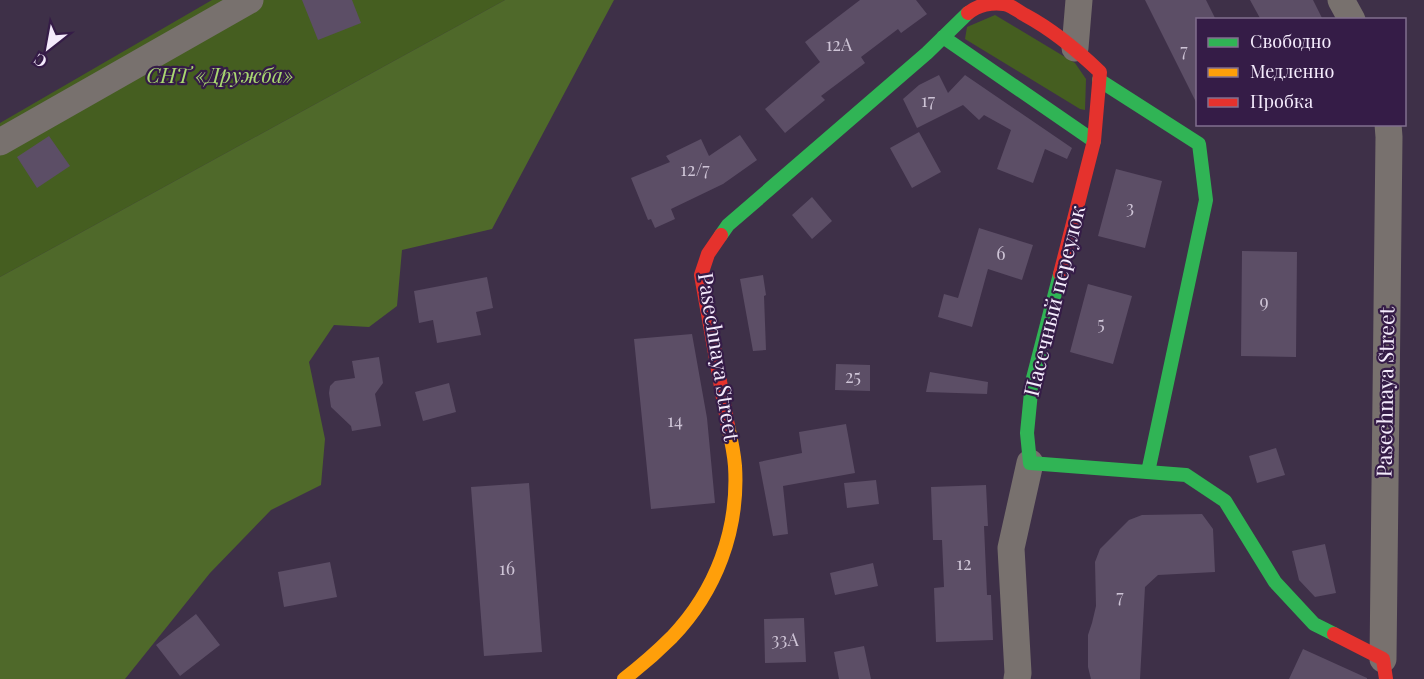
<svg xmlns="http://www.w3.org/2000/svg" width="1424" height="679" viewBox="0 0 1424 679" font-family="'Playfair Display',serif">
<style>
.green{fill:#455e20}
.forest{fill:#4f692a}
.building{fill:#5c4e66}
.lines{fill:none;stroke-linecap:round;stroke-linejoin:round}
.street{stroke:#78716e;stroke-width:27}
.fast{stroke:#30b455;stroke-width:14}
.slow{stroke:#ff9f0a;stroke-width:14}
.jam{stroke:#e5322d;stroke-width:14}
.labels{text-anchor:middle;stroke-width:4.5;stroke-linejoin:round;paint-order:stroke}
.number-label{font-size:18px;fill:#cec4d6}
.park-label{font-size:21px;font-style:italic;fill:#a9d871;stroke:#351c47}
.street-label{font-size:21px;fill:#f4ebfc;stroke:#351c47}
</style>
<rect width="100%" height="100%" fill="#3e3048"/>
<!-- green -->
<path class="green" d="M212,0H505L0,277V123Z
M995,15L1075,63L1086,79L1085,110L1080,109L965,39L967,27Z"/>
<!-- forest -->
<path class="forest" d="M505,0H614L492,229L402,250L397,306L369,327L334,325L309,362L325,439L321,485L271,510L210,573L125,679H0V277Z"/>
<!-- building -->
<path class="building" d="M302,0H352L361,23L318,40Z
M860,0H916L927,14L901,33L898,29L861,57L865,63L821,96L825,100L785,133L765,109L820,62L805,42Z
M1145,0H1206L1216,20H1197V104Z
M1250,0H1313L1323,20H1261Z
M939,75L948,93L965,75L1072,148L1067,159L1045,149L1033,183L997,169L1011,130L984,115L979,120L963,105L917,128L903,99L919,85Z
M919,132L941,172L912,188L890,148Z
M740,135L757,160L723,184L671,209L675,219L655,228L651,219L648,220L631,178L670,162L666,156L701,139L709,156Z
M49,136L70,166L37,188L17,157Z
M1116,169L1162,181L1145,248L1098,236Z
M812,197L832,221L812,239L792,215Z
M979,228L1033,245L1022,280L988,269L972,327L938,317L944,294L958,298Z
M1242,251L1297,252L1296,357L1241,356Z
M763,275L766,295L764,296L766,350L753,351L740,279Z
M487,277L493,308L476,312L481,335L437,343L433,320L419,323L414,291Z
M1088,284L1132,296L1113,364L1070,352Z
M692,334L707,418L715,503L651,509L634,339Z
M379,357L383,383L375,394L381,426L352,431L351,426L331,407L329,393L330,386L335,381L355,378L352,361Z
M836,364L870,365V391L835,390Z
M930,372L988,382L987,394L926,392Z
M449,383L456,412L423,421L415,392Z
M846,424L855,473L783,486L788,534L773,536L759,462L802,453L799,432Z
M1276,448L1285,475L1257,483L1249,456Z
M876,480L879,504L847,508L844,483Z
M529,483L542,652L484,656L471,487Z
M986,485L988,526H984L987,595H991L993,640L936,642L934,588L944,587L942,540H933L931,487Z
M1202,514L1213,529L1215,572L1158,575L1145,587L1140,679H1091L1088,667V635L1092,623L1096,606L1095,562L1100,549L1129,520L1142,515Z
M1325,544L1336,593L1315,597L1299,580L1292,551Z
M330,562L337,597L284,607L278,572Z
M873,563L878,586L835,595L830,573Z
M196,614L220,645L180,676L156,645Z
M804,618L806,662L765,663L764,619Z
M864,646L871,679H839L834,652Z
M1303,649L1367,678V679H1289Z"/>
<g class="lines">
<!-- street -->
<path class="street" d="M1341,0L1352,20
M1075,48L1079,0
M0,142L250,0
M1383,659L1389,137L1388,124
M1017,679L1018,673L1011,548L1030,463"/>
<!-- fast -->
<path class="fast" d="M943,37L1094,141
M1099,80L1199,144L1206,200L1148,472
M721,235L728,225L927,53L968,13
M1060,274L1032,382L1027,433L1030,463L1186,475L1225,501L1275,582L1314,624L1334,634"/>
<!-- slow -->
<path class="slow" d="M624,679C641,666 657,652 672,637C716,591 739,530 735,466C734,453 731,439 728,426"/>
<!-- jam -->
<path class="jam" d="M968,13C978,5 992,2 1004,4C1011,5 1018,11 1025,15C1053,30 1077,50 1100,72L1094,141L1060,274
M721,235L708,254L701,275L728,426
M1334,634L1383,659L1386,679"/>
</g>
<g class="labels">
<!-- number labels -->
<g class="number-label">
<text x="839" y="51">12А</text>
<text x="1184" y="57">7</text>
<text x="928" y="107">17</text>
<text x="695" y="176">12/7</text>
<text x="1130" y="214">3</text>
<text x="1001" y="260">6</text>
<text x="1264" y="308">9</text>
<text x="1101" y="330">5</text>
<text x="853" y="383">25</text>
<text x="675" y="427">14</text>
<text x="964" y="570">12</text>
<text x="507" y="575">16</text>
<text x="1120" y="603">7</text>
<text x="785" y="646">33А</text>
</g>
<!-- park labels -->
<g class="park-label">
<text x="220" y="83">СНТ «Дружба»</text>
</g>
<!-- street labels -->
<g class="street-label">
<text transform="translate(1055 301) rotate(-76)" y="7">Пасечный переулок</text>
<text transform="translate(718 357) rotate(81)" y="7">Pasechnaya Street</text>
<text transform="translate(1386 392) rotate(-89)" y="7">Pasechnaya Street</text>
</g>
</g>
<!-- legend -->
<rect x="1196" y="18" width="210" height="108" fill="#351c47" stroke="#816f8f" stroke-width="1.5"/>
<rect x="1208" y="38" width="30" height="9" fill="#30b455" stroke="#816f8f" stroke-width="1.5"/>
<text x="1250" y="48" font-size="18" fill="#f4ebfc">Свободно</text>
<rect x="1208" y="68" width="30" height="9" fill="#ff9f0a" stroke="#816f8f" stroke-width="1.5"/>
<text x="1250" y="78" font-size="18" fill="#f4ebfc">Медленно</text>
<rect x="1208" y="98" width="30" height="9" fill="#e5322d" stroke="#816f8f" stroke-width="1.5"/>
<text x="1250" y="108" font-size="18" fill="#f4ebfc">Пробка</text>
<!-- north arrow -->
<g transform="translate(48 48) rotate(211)" stroke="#351c47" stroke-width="4.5" paint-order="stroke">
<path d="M0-4.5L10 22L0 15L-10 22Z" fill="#f4ebfc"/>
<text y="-9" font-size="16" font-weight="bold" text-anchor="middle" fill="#f4ebfc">С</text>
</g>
</svg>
